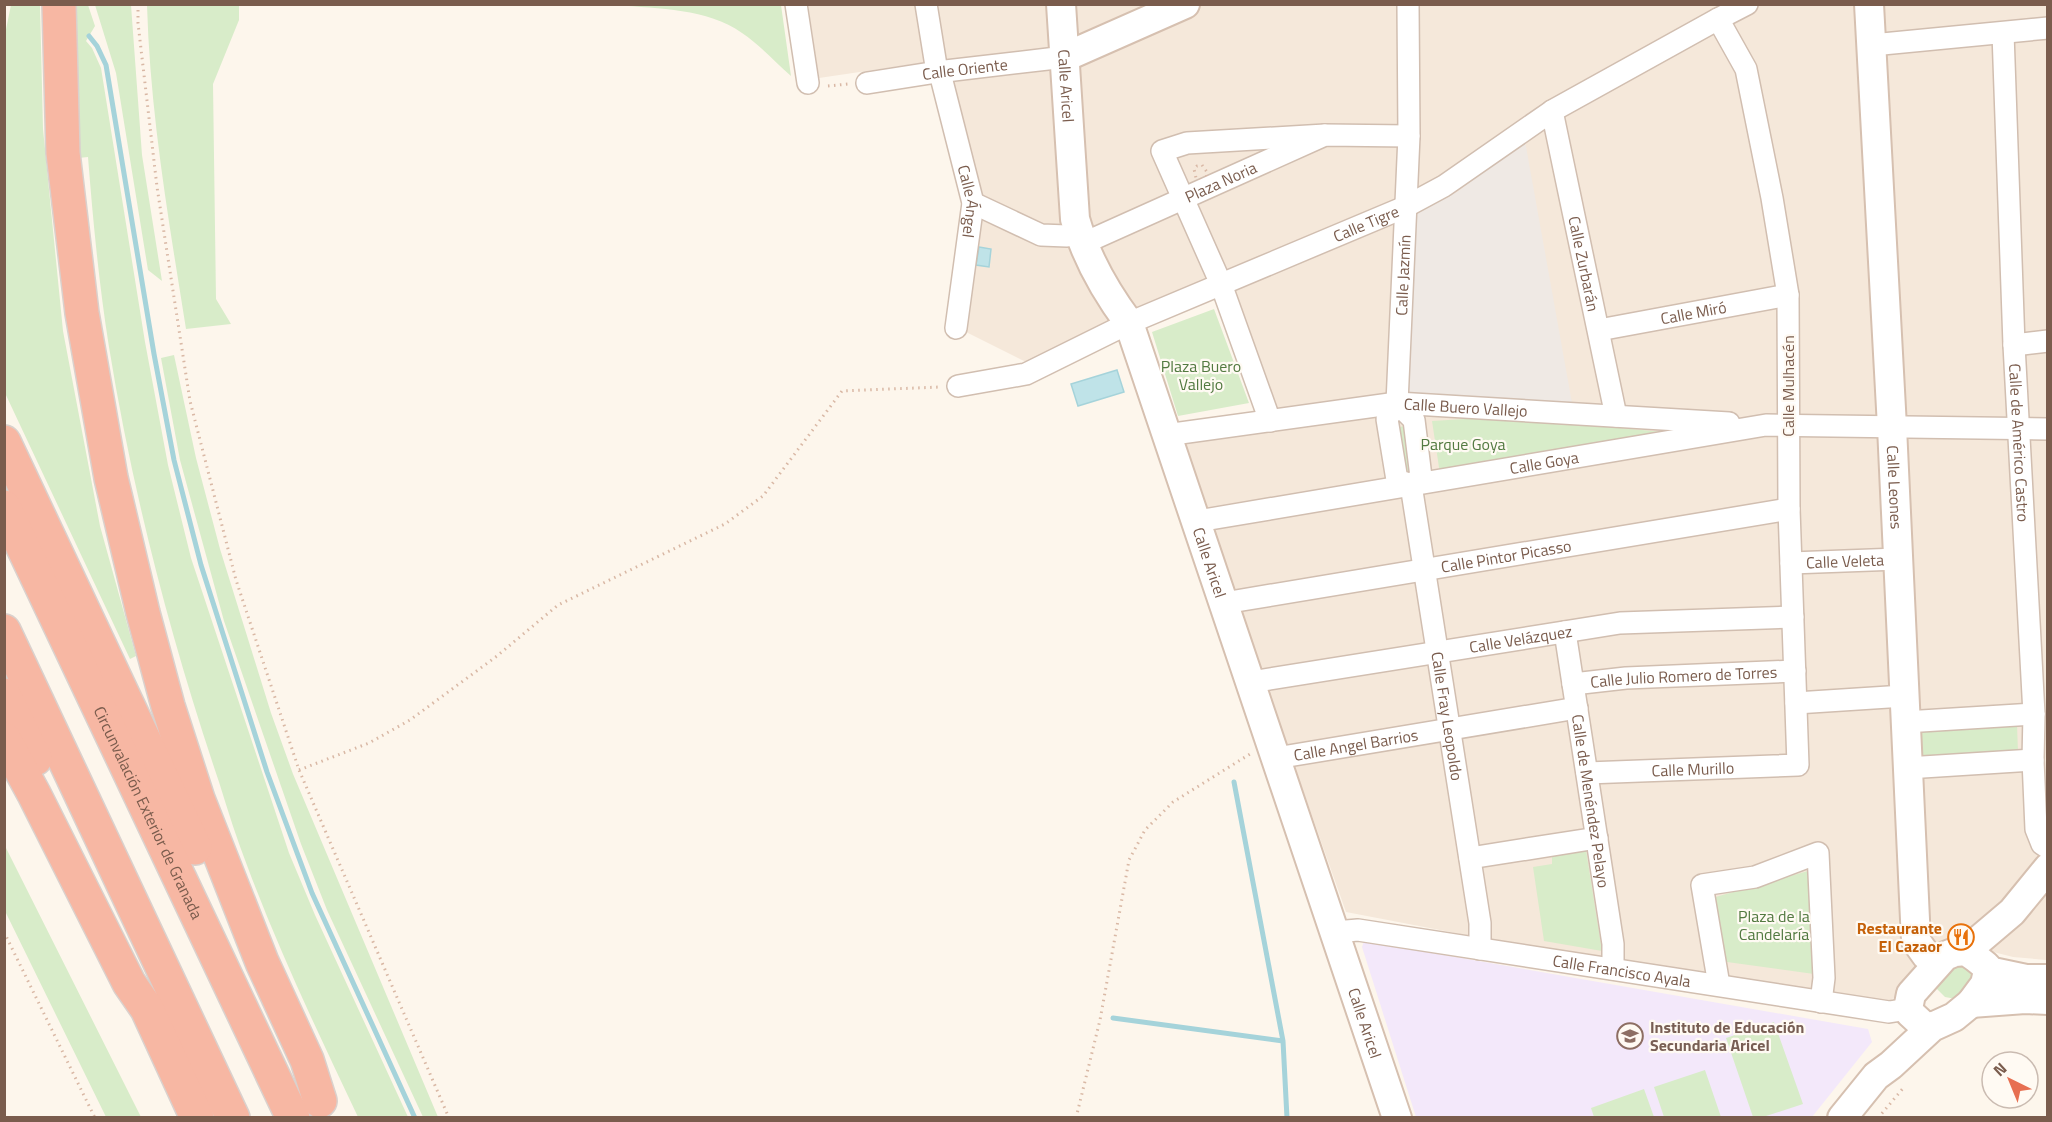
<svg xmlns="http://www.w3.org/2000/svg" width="2052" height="1122" viewBox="0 0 2052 1122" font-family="'Titillium Web',sans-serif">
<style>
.residential{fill:#f5e8da}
.industrial{fill:#efe9e4}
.education{fill:#f3e8fa}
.green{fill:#d8ecc9}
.water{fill:#bfe3e8;stroke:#a5d3da;stroke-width:1.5}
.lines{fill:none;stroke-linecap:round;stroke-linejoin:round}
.stream{stroke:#a5d3da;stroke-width:5}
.street-casing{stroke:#d1beb0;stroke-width:24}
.secondary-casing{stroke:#d6c0b0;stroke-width:32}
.highway-casing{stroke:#dad1cd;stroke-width:36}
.path{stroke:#d9b8a5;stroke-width:3;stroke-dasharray:1.5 4.5;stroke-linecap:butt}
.street{stroke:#fff;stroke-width:21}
.secondary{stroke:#fff;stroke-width:28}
.highway{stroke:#f7b7a3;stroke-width:33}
.labels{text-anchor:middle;stroke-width:4.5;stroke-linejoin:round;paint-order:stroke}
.street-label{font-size:16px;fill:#7a5c4d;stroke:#fffaf3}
.park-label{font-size:16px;fill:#537a41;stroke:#fffaf3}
.food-label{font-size:16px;font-weight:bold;fill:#c56008;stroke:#fffaf3;text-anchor:end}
.education-label{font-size:16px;font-weight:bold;fill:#785e54;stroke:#fffaf3;text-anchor:start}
</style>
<rect width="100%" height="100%" fill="#fdf6ec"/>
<!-- residential -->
<path class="residential" d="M808,5H2047V960L2013,957L1954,942L1888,1003L1628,966L1346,912L1180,443L1284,425L1226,276L1028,363L958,328L977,197L941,60L819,78Z"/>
<!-- industrial -->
<path class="industrial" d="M1525,141L1572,403L1404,393L1413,211L1457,192Z"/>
<!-- education -->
<path class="education" d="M1364,941L1868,1029L1872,1042L1812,1117H1416L1362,947Z"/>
<!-- green -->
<path class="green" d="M11,5H40L43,129L63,331L100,526L136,656L130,659L5,393L4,39Z
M73,5H88L95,26L86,41L92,48L101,68L145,342L168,465L191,558L289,853L315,915L408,1117H358C319,1035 280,953 248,868C237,840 228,811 219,782C171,640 133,495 109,347C99,284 93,221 88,157L78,158Z
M95,5H131L142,155L162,281L148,270L116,73Z
M147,5H239V20L213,84L216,299L231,324L186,329C169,222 150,114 147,5Z
M617,5H781L791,76C775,62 760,45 742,33C707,8 659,9 617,5Z
M1214,309L1249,403L1178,416L1152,332Z
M174,355L196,458L220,549L271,713L293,774L438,1117H423L327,910L301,844L224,621L180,460L161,358Z
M1497,417L1686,434L1440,474L1432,421Z
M1407,426L1412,471H1404L1399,427Z
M2017,724L2018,752L1921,757L1920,729Z
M4,846H5L141,1117H106L5,911Z
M1586,850L1602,951L1544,941L1533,867L1552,864V856Z
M1815,869L1814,974L1727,962L1721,953L1712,898Z
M1954,962L1972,971L1974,980L1956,999L1945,997L1937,989V979Z
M1774,1022L1803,1104L1763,1117H1753L1726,1038Z
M1705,1070L1721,1117H1664L1654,1087Z
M1644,1089L1654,1117H1594L1591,1108Z"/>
<!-- water -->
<path class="water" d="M979,247L991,249L989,267L976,265Z
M1117,370L1124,392L1078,406L1071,384Z"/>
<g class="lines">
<!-- stream -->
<path class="stream" d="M89,36L97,46L106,65L154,354L174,460L201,565L267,772L312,893L415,1118
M1234,782L1283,1041L1287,1118
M1113,1018L1283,1041"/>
<!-- street casing -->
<g class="street-casing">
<g id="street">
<path d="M796,4L808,83"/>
<path d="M926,4L937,72"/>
<path id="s1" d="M2003,33L2014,345L2034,714L2033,760L2036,829L2042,844L2048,848"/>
<path d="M1872,45L2048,28"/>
<path id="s2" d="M941,77L973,203L956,328"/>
<path id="s3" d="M867,83L937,72L1065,57"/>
<path id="s4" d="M1552,111L1616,416"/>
<path d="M973,203L1041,235L1067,236"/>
<path id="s5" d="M1082,244L1325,135L1409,136"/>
<path id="s6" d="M1599,330L1788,295"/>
<path d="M2014,345L2048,341"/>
<path id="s7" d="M958,386L1026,374L1129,323L1405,207L1444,186L1552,111L1718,19L1747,4"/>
<path id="s8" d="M1397,403L1409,136L1408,4"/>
<path d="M1397,403L1414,420L1421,477L1411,485L1397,480L1387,419Z"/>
<path d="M1270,421L1221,284L1162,151L1187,143L1325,135"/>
<path id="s9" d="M1166,435L1397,403L1729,423"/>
<path id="s10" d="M1411,485L1480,923V949"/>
<path id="s11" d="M1198,521L1766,425L2048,429"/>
<path id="s12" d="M1791,563L1898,559"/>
<path id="s13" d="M1224,603L1789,509"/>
<path id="s14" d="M1565,632L1613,944V969"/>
<path id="s15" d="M1251,682L1620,623L1793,617"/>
<path id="s16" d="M1573,684L1626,678L1795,671"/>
<path d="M1796,703L1904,696"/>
<path d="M1905,722L2034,714"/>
<path id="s17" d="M1276,758L1577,708"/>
<path d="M1907,768L2033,760"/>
<path id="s18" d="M1587,773L1798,765L1789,509L1788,295L1772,198L1746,69L1718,19"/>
<path d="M1470,858L1597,838"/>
<path id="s19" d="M1335,932L1358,930L1889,1012L1908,1009"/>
<path d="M1719,985L1702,885L1755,877L1818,853L1824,978L1821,1002"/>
</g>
</g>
<!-- secondary casing -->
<g class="secondary-casing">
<g id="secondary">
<path id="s20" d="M1061,4L1075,219C1086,257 1105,291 1129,323L1397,1118"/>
<path id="s21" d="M1869,4L1892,427L1916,941L1926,955L1936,965"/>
<path d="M1065,57L1185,4"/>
<path d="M1966,951L2012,912L2048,868"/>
<path d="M1988,971L2026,979H2048"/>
<path d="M1971,1003L2025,999L2048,1000"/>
<path d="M1842,1118L1876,1076L1891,1065L1932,1027L1954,1017L1971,1003L1985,984L1988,971L1986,966L1976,958L1966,951L1955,952L1945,956L1911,994L1908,1009L1910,1013L1923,1025L1932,1027"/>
</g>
</g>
<!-- highway casing -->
<g class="highway-casing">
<g id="highway">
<path d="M59,4L63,153L82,313L111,478L143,613L168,706L198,799L262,962L307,1060L320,1101"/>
<path d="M4,442L195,848"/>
<path id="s22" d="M4,507L293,1118"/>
<path d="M4,631L233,1118"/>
<path d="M4,695L35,759"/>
<path d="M4,739L34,794L129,983L147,1009L197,1118"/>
</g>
</g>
<!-- path -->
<path class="path" d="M138,4V23L157,187L190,401L236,580L299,770L449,1118
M828,86L848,84
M1202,165L1207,172L1206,182L1196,178L1194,169L1197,166Z
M299,770L369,743L410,720L497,656L558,605L725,524L763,496L842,391L940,387
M4,932L95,1118
M1076,1118L1100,1020L1129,860L1145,830L1173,802L1250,754
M1878,1118L1905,1086"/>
<!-- street -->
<use href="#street" class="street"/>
<!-- secondary -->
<use href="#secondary" class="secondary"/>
<!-- highway -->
<use href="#highway" class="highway"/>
</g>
<!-- icons -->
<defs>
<g id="restaurant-ring" transform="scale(1.35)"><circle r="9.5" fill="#fffaf3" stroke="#e8710a" stroke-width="1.5"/><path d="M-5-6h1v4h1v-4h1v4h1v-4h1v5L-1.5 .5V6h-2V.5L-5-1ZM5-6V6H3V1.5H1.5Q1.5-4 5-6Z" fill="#e8710a"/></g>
<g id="school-ring" transform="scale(1.35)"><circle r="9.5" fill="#fffaf3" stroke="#8d6e63" stroke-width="1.5"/><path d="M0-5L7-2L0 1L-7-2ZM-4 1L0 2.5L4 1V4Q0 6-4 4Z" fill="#8d6e63"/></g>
</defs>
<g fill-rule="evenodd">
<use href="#restaurant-ring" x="1961" y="937"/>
<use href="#school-ring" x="1630" y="1036"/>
</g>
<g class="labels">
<!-- street labels -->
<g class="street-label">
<text dy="6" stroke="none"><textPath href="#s3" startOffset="99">Calle Oriente</textPath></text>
<text dy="6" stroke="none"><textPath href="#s20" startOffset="82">Calle Aricel</textPath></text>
<text dy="6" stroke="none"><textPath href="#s5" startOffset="152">Plaza Noria</textPath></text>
<text dy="6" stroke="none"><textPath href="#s2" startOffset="128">Calle Ángel</textPath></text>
<text dy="6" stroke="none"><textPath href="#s7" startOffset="441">Calle Tigre</textPath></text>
<text dy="6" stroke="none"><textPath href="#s4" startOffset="156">Calle Zurbarán</textPath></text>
<text dy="6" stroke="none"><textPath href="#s8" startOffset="128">Calle Jazmín</textPath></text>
<text dy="6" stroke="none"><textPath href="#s6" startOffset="96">Calle Miró</textPath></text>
<text transform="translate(1788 386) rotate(-90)" y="6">Calle Mulhacén</text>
<text dy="6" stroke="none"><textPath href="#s9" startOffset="302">Calle Buero Vallejo</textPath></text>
<text dy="6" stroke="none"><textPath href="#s1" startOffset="410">Calle de Américo Castro</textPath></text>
<text dy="6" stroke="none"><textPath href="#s11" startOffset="351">Calle Goya</textPath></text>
<text dy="6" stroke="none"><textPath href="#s21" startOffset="484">Calle Leones</textPath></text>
<text dy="6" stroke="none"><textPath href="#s13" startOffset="286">Calle Pintor Picasso</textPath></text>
<text dy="6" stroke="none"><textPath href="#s12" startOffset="54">Calle Veleta</textPath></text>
<text dy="6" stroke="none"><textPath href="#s20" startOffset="586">Calle Aricel</textPath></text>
<text dy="6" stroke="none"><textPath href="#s15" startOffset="273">Calle Velázquez</textPath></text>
<text dy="6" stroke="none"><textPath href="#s16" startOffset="111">Calle Julio Romero de Torres</textPath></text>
<text dy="6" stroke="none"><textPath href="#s10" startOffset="234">Calle Fray Leopoldo</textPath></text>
<text dy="6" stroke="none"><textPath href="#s17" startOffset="81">Calle Angel Barrios</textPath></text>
<text dy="6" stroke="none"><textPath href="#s18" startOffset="106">Calle Murillo</textPath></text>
<text dy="6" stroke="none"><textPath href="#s14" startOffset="171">Calle de Menéndez Pelayo</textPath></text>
<text dy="6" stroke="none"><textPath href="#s22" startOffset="338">Circunvalación Exterior de Granada</textPath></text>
<text dy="6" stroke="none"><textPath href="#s19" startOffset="290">Calle Francisco Ayala</textPath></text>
<text dy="6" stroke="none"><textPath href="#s20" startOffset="1072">Calle Aricel</textPath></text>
</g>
<!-- park labels -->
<g class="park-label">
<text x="1201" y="372">Plaza Buero<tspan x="1201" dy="18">Vallejo</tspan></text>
<text x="1463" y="450">Parque Goya</text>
<text x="1774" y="922">Plaza de la<tspan x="1774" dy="18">Candelaría</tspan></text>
</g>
<!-- food labels -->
<g class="food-label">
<text x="1942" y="934">Restaurante<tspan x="1942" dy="18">El Cazaor</tspan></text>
</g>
<!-- education labels -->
<g class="education-label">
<text x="1650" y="1033">Instituto de Educación<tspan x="1650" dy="18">Secundaria Aricel</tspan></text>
</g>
</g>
<!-- border -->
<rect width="2052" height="1122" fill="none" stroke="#7a5c4d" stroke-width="12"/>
<!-- north arrow -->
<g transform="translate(2010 1080) rotate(317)"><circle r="28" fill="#fffaf3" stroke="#cabbb1" stroke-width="1.5"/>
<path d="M0-4.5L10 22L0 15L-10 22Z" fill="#e76f51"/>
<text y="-9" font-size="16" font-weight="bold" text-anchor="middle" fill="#7a5c4d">N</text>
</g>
</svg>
